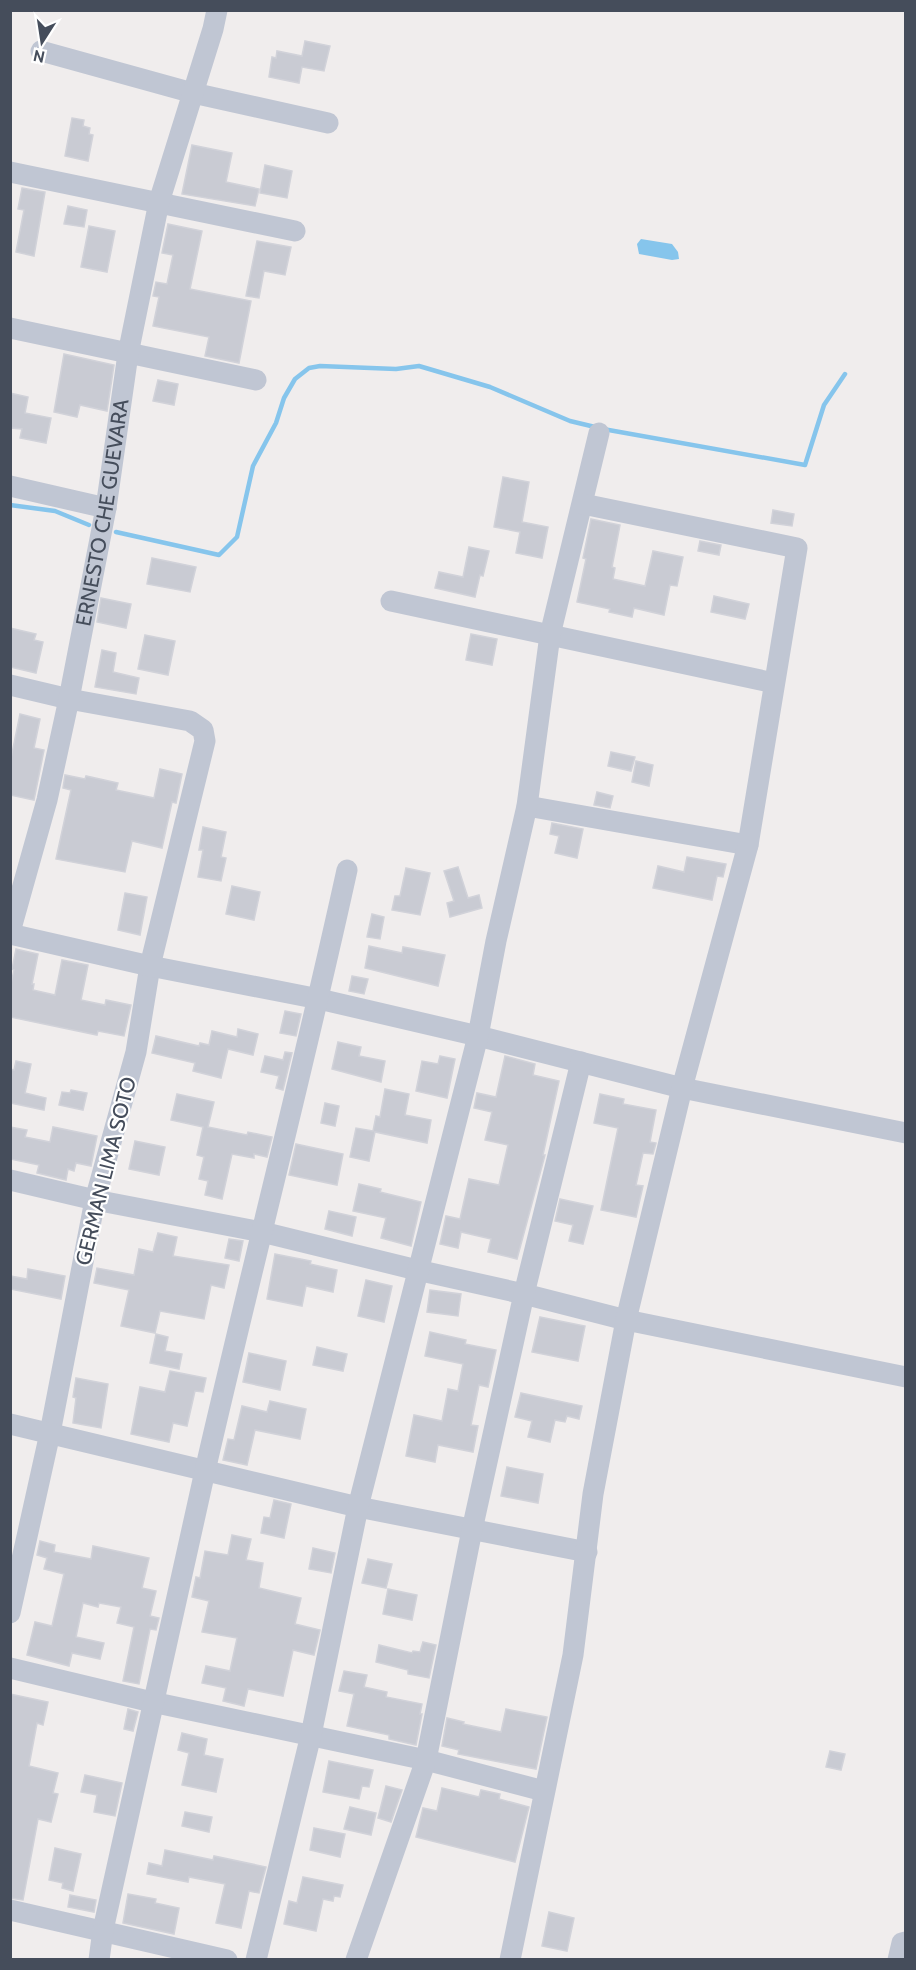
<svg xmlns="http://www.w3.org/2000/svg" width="916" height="1970" viewBox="0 0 916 1970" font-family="Cabin,sans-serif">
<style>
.water{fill:#86c5ec}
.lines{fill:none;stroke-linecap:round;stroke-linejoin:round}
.stream{stroke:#86c5ec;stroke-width:4.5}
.building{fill:#c9cbd3;stroke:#d1d2d9;stroke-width:1.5}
.minor{stroke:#c0c6d3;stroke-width:21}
.labels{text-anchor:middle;stroke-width:4.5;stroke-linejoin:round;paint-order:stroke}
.street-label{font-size:21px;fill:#454d5b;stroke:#fff}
</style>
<rect width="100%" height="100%" fill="#f0eded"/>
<!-- water -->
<path class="water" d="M641,239L672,244L678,252L679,259L672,260L639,254L637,244Z"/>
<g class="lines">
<!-- stream -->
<path class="stream" d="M603,429L805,465L824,405L845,374
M10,505L55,511L89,525
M116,532L219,555L237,537L253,466L276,423L284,398L295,379L309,368L320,366L396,369L419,366L490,387L570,421L595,427"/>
</g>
<!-- building -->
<path class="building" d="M305,41L330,46L324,71L302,67L299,83L269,77L272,57L276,58L277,51L302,56Z
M72,118L84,120L83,126L90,128L89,134L93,135L88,161L65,156Z
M192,145L232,153L226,182L259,189L255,206L182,194Z
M265,165L292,171L287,198L260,193Z
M22,188L45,192L34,256L16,252L24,210L18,209Z
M68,206L87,210L84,227L64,224Z
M168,224L202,231L190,289L251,301L239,363L205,356L209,337L153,326L159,297L153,296L156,282L167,284L173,255L162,253Z
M89,226L115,231L107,272L81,267Z
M257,241L291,247L285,275L264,271L259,298L246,296Z
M64,354L114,365L107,411L80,405L77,417L54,412Z
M158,380L178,384L174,405L153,401Z
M10,393L28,397L25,413L51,418L46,443L20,438L22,429L10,428Z
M503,477L529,482L522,522L548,527L542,558L516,553L520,532L494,527Z
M773,510L794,514L792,526L771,523Z
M591,519L620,525L612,567L615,568L613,579L645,586L653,551L683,557L677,586L670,585L664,615L634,608L632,617L609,612L610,609L577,602L586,559L583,558Z
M700,541L721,545L719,555L698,551Z
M469,547L489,551L483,576L480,575L475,597L435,588L439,572L463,577Z
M152,558L196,567L190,592L147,584Z
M714,596L749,604L745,619L711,612Z
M101,598L131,604L126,628L97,622Z
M10,628L36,634L34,640L43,642L36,673L10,667Z
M471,634L497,639L492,665L466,660Z
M145,635L175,641L168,675L138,669Z
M102,650L116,653L113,672L139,678L136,694L95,687Z
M20,714L40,719L34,748L44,750L34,800L10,795V763Z
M611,752L635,757L631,771L608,766Z
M636,761L653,765L649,786L632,782Z
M160,769L182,774L176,803L172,802L162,848L132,841L125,872L56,859L71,790L63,788L65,775L85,779L86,776L118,783L116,790L154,798Z
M597,792L613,796L610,808L594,805Z
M552,823L583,829L577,858L555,853L559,836L550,834Z
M203,827L226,832L221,857L226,858L221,881L198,877L203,850H199Z
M687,857L726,864L723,877L717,876L712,900L653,888L658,866L684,872Z
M458,867L468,898L479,895L482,908L450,917L447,903L454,901L444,871Z
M406,868L430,873L420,915L392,910L395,896H400Z
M232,886L260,892L254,920L226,914Z
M125,893L147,897L140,935L118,930Z
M372,914L384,917L380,939L367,937Z
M369,946L402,953L403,947L445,955L438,986L365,968Z
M16,949L38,954L32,984H34L33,990L55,995L62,960L88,965L81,1000L105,1005L106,1000L131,1005L124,1036L98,1031L97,1035L10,1017V988L14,970L12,969Z
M352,976L368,979L364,994L349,991Z
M285,1011L301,1014L296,1036L280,1033Z
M238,1029L258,1034L253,1055L228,1049L221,1078L193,1071L195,1063L152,1053L156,1036L199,1046L200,1043L209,1045L212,1031L237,1037Z
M338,1042L361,1047L359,1056L385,1061L381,1082L332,1069Z
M285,1052L292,1053L283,1090L276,1088L279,1076L261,1072L265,1056L283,1060Z
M440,1056L455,1059L447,1098L416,1091L422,1061L438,1064Z
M505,1056L535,1064L533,1075L559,1081L543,1155H545L517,1259L488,1252L491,1239L461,1232L458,1248L440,1244L446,1216L460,1219L469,1179L499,1185L508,1145L485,1140L492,1112L474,1108L477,1093L496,1097Z
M16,1061L31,1064L25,1093L46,1098L44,1110L10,1103V1069L14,1070Z
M385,1089L409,1094L405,1115L431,1120L427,1143L375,1132L369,1161L350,1157L356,1128L373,1131L376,1116L380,1117Z
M71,1090L87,1093L83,1110L59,1105L62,1092L70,1093Z
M177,1094L214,1102L208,1127L247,1135L248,1132L272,1137L267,1157L254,1154V1158L232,1154L222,1199L205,1195L208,1181L199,1179L204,1157L197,1155L203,1127L171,1120Z
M600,1094L624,1099L623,1104L656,1110L650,1142L656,1143L653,1154L643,1153L636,1185L643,1186L636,1217L601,1210L618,1128L594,1123Z
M325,1103L339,1106L335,1126L321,1123Z
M10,1127L27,1130L25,1137L50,1142L53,1127L97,1136L91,1166L76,1163L74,1171L68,1169L66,1180L37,1173L39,1165L10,1159Z
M135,1141L165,1147L159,1175L129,1169Z
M296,1144L343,1154L337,1185L289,1175Z
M359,1184L381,1189L380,1192L421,1202L411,1246L381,1238L386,1218L353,1211Z
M560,1199L593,1206L583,1244L569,1241L573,1225L555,1221Z
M329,1211L356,1217L352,1236L325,1229Z
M158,1233L177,1237L173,1256L229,1265L224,1288L211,1285L204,1319L160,1311L155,1333L121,1326L129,1290L94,1283L97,1268L134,1275L139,1249L153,1252Z
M229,1239L243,1241L239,1261L225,1258Z
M275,1254L311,1261L310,1264L337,1270L333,1292L306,1286L302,1306L267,1299Z
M28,1269L65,1276L61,1299L10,1289V1276L27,1279Z
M366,1280L392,1286L384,1322L358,1316Z
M430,1290L461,1294L458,1316L427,1312Z
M540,1317L585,1326L578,1361L532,1352Z
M430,1332L466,1340L465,1344L496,1350L488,1387L479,1385L471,1425L478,1426L473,1452L438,1445L435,1462L406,1456L414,1415L442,1421L448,1389L458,1391L463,1364L425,1356Z
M156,1334L168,1337L165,1351L182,1354L179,1369L150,1363Z
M317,1347L347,1354L343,1371L313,1365Z
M249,1353L286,1361L280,1390L243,1382Z
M170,1371L206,1378L203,1392L195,1391L187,1426L173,1423L169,1442L131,1434L140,1387L165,1392Z
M76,1378L108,1384L101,1428L73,1423L76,1398L73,1397Z
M521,1393L582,1406L579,1419L567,1416L565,1422L555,1420L550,1442L528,1437L532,1421L515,1417Z
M270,1401L306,1409L300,1439L255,1430L247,1465L223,1460L228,1439L234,1440L242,1406L267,1412Z
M507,1467L543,1474L538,1503L501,1496Z
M274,1500L291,1504L284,1538L261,1533L264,1517L270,1518Z
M232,1535L251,1539L246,1560L263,1563L259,1588L301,1598L295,1624L320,1630L314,1655L293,1650L283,1696L248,1689L244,1706L223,1701L226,1688L202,1683L206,1666L230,1671L237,1638L202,1632L209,1601L192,1597L196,1577L200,1578L205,1551L228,1555Z
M40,1541L55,1545L54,1552L91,1559L93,1546L149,1558L142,1588L156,1591L150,1616L159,1618L156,1630L150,1629L139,1684L123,1681L134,1627L117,1623L121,1607L99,1603L98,1607L83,1603L76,1637L104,1643L100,1659L72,1653L69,1666L27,1655L35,1622L52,1626L64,1574L44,1569L47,1558L37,1555Z
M313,1548L335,1553L331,1573L309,1569Z
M368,1559L392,1564L386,1588L362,1583Z
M388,1589L417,1595L412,1620L383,1614Z
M423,1642L436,1645L429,1678L408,1674V1670L376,1662L379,1645L412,1653L413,1651L420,1652Z
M344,1671L367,1675L364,1687L387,1692L386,1697L422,1704L420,1714H422L416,1745L389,1739V1735L347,1726L354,1694L339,1691Z
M10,1694L48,1702L43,1725L37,1723L29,1766L58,1773L53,1793L58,1794L51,1822L38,1819L23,1900L10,1898Z
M128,1709L138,1712L133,1731L124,1729Z
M506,1709L547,1717L536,1769L458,1754L459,1750L442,1746L447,1718L464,1722L463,1724L501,1732Z
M182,1733L207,1739L204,1755L223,1759L216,1792L182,1785L189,1753L178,1750Z
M830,1751L845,1754L841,1770L826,1767Z
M329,1761L373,1770L369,1787L362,1786L359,1799L323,1792Z
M85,1775L122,1783L115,1816L94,1812L97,1795L81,1792Z
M386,1786L402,1790L391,1822L378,1818Z
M442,1788L479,1797L481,1790L500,1794L499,1799L529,1807L515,1862L416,1837L423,1808L437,1811Z
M350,1807L376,1813L371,1835L344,1829Z
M185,1812L212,1817L209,1832L182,1826Z
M314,1828L345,1834L340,1857L310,1850Z
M55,1848L81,1854L73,1891L62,1888L63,1883L49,1880Z
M165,1850L213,1860L214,1856L266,1867L259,1893L249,1891L241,1928L216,1923L225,1884L189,1877L188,1882L147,1874L149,1863L162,1866Z
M303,1877L343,1885L340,1897L334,1896L333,1901L323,1899L316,1931L284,1924L289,1901L297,1903Z
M128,1894L156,1899L155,1903L179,1908L174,1934L123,1923Z
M70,1895L96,1900L94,1912L68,1907Z
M549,1912L574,1918L567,1951L542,1946Z"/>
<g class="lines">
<!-- minor -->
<g class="minor">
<path d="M41,51L193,93L328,123"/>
<path d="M10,172L295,231"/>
<path d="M10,328L256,380"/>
<path d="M10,486L106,508"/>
<path d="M391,601L774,683"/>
<path d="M10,685L69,699L190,721L203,730L205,741L150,966L136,1052L95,1200L50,1433L10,1613"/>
<path d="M527,806L748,845"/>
<path id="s1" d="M10,932L47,800L69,699L106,508L128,354L159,202L213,29L217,10"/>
<path d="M10,934L150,966L319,999L478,1036L682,1088L906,1133"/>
<path d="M10,1180L95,1200L262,1232L417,1270L524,1294L626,1320L906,1377"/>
<path d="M10,1424L358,1507L587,1552"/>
<path d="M10,1668L152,1702L426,1760L544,1791"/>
<path d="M10,1910L227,1960"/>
<path d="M99,1960L103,1930C136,1777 170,1624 205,1471C251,1270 303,1071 347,870"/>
<path d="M256,1960L311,1735L358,1507L478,1036L496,941L527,806L550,635L599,433"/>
<path d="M356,1960L426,1760L472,1530L524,1294L581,1062"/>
<path d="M510,1960L573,1655L593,1494L626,1320L682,1088L748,845L797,548L583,504"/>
<path d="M898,1960L902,1943L906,1942"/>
</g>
</g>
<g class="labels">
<!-- street labels -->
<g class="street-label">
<text dy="7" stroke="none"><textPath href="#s1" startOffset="430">ERNESTO CHE GUEVARA</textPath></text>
<text transform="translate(106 1171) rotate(-76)" y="7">GERMAN LIMA SOTO</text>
</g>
</g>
<!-- border -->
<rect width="916" height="1970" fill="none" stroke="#454d5b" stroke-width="24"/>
<!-- north arrow -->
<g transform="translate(42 42) rotate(192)" stroke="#ffffff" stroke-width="4.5" paint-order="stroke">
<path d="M0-4.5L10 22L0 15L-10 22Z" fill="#454d5b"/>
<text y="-9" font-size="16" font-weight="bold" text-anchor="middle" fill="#454d5b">N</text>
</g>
</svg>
